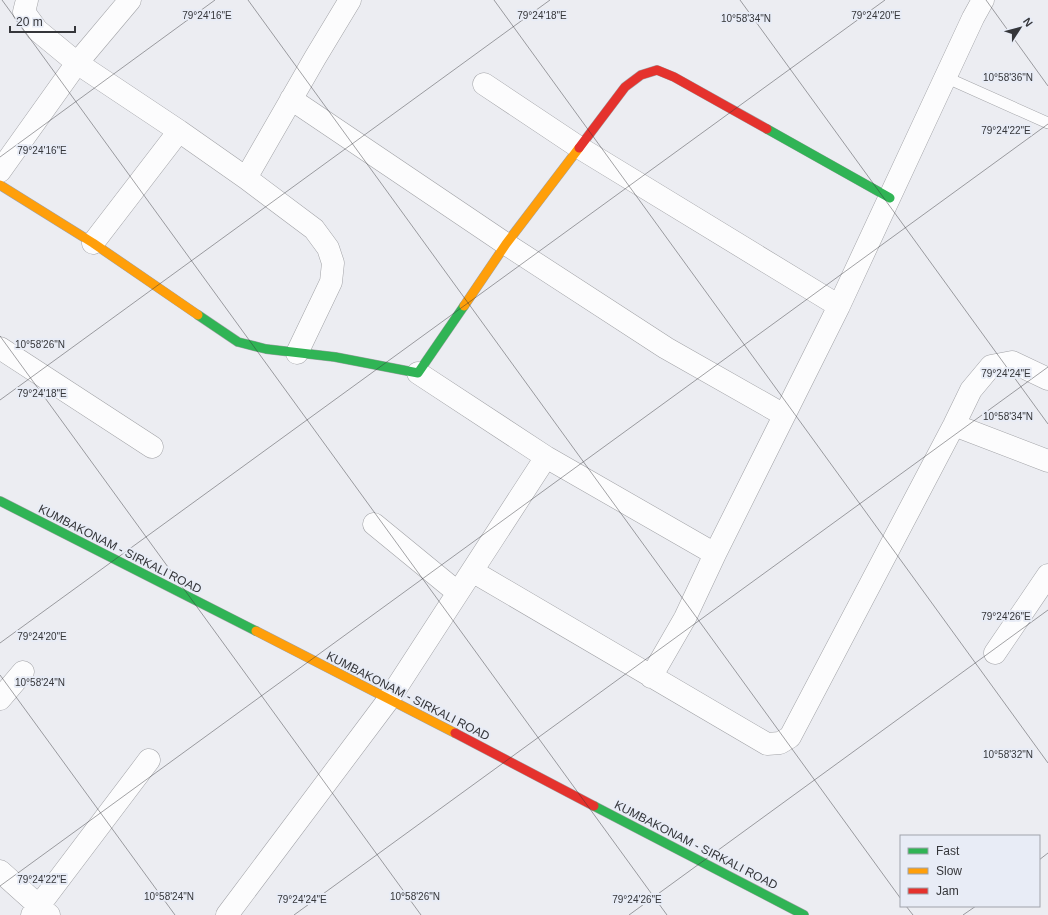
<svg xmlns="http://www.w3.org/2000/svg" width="1048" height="915" viewBox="0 0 1048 915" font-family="Helvetica,sans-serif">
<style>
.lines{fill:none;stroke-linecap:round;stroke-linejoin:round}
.lane-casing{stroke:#a1a2a6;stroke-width:12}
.street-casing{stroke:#a1a2a6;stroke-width:23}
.fast-casing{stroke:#a1a2a6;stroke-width:10}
.slow-casing{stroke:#a1a2a6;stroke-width:10}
.jam-casing{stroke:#a1a2a6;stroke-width:10}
.lane{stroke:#fcfcfd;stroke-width:11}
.street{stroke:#fcfcfd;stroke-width:22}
.fast{stroke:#30b455;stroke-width:9}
.slow{stroke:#ff9f0a;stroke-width:9}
.jam{stroke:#e5322d;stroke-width:9}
.ticks{fill:none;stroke:#35363a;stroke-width:1;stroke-opacity:0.45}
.labels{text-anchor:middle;stroke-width:4;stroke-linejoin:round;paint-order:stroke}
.street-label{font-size:12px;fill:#35363a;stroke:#e8ecf6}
.ticks-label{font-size:10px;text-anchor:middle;fill:#35363a;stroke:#e8ecf6;stroke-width:4;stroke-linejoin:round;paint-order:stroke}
</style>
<rect width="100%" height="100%" fill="#ecedf2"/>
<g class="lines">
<!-- lane casing -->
<g class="lane-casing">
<path id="lane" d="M945,77L1048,123"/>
</g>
<!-- street casing -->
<g class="street-casing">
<path id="street" d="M27,0L24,12L37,30L77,63L179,131L246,178L314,229L328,248L333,263L331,282L297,353
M484,84L580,148L839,306
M291,99L506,244L666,348L784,415
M0,171L77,63L130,0
M246,178L315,58L350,0
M93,243L179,131
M0,348L152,447
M418,373L546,457
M954,425L1048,461
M374,524L457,592
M472,571L767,744L780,743L790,737L954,425L971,390L991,366L1012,362L1048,379
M995,653L1048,575
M651,677L685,618L715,554L839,306L973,18L983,0
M0,699L23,672
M0,871L49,915
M32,915L149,760
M227,915L389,699L546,457L715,554"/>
</g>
<!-- fast casing -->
<g class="fast-casing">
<path id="fast" d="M767,129L890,198
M198,315L238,342L266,349L335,357L418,373L464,306
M0,501L256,631
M594,806L804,915"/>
</g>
<!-- slow casing -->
<g class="slow-casing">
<path id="slow" d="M0,185L93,243L198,315
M464,306L506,244L579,148
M256,631L455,733"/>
</g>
<!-- jam casing -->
<g class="jam-casing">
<path id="jam" d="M579,148L625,87L641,75L657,70L674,77L767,129
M455,733L594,806"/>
</g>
<!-- lane -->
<use href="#lane" class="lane"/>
<!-- street -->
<use href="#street" class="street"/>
<!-- fast -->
<use href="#fast" class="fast"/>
<!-- slow -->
<use href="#slow" class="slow"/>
<!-- jam -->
<use href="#jam" class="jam"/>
</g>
<!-- ticks -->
<path class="ticks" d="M2,0L667,915M248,0L901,899M494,0L1048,763M740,0L1048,424M986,0L1048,86M0,157L215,0M0,336L421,915M0,400L550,0M0,643L885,0M0,675L175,915M1039,860L1048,853M0,886L1048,124M906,906L913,915M294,915L1048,367M629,915L1048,610M963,915L976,906"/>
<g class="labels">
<!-- street labels -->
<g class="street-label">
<text transform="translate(120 549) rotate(27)" y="4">KUMBAKONAM - SIRKALI ROAD</text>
<text transform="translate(408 696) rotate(27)" y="4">KUMBAKONAM - SIRKALI ROAD</text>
<text transform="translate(696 845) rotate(27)" y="4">KUMBAKONAM - SIRKALI ROAD</text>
</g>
</g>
<g class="ticks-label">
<text x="207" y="19">79°24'16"E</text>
<text x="542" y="19">79°24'18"E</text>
<text x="876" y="19">79°24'20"E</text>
<text x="746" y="22">10°58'34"N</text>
<text x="1008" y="81">10°58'36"N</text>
<text x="1006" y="134">79°24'22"E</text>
<text x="42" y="154">79°24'16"E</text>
<text x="40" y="348">10°58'26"N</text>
<text x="1006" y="377">79°24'24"E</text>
<text x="42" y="397">79°24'18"E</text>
<text x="1008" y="420">10°58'34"N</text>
<text x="1006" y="620">79°24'26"E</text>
<text x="42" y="640">79°24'20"E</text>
<text x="40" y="686">10°58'24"N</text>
<text x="1008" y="758">10°58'32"N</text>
<text x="42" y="883">79°24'22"E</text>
<text x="169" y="900">10°58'24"N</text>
<text x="415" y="900">10°58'26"N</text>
<text x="302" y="903">79°24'24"E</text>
<text x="637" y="903">79°24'26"E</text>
</g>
<!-- legend -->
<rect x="900" y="835" width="140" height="72" fill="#e8ecf6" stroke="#a0a3ab"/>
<rect x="908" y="848" width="20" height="6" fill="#30b455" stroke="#a0a3ab"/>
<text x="936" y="855" font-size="12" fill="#35363a">Fast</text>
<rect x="908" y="868" width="20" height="6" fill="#ff9f0a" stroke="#a0a3ab"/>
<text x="936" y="875" font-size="12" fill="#35363a">Slow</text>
<rect x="908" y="888" width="20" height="6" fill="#e5322d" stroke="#a0a3ab"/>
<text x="936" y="895" font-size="12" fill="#35363a">Jam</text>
<!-- north arrow -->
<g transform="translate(1020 28) rotate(54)" stroke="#e8ecf6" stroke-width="3" paint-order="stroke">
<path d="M0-3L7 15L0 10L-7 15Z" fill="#35363a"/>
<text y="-6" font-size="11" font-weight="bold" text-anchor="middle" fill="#35363a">N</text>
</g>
<!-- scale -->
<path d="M10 26v6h65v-6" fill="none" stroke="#35363a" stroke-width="2"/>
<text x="16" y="26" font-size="12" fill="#35363a" stroke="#e8ecf6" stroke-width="3" paint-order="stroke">20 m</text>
</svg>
